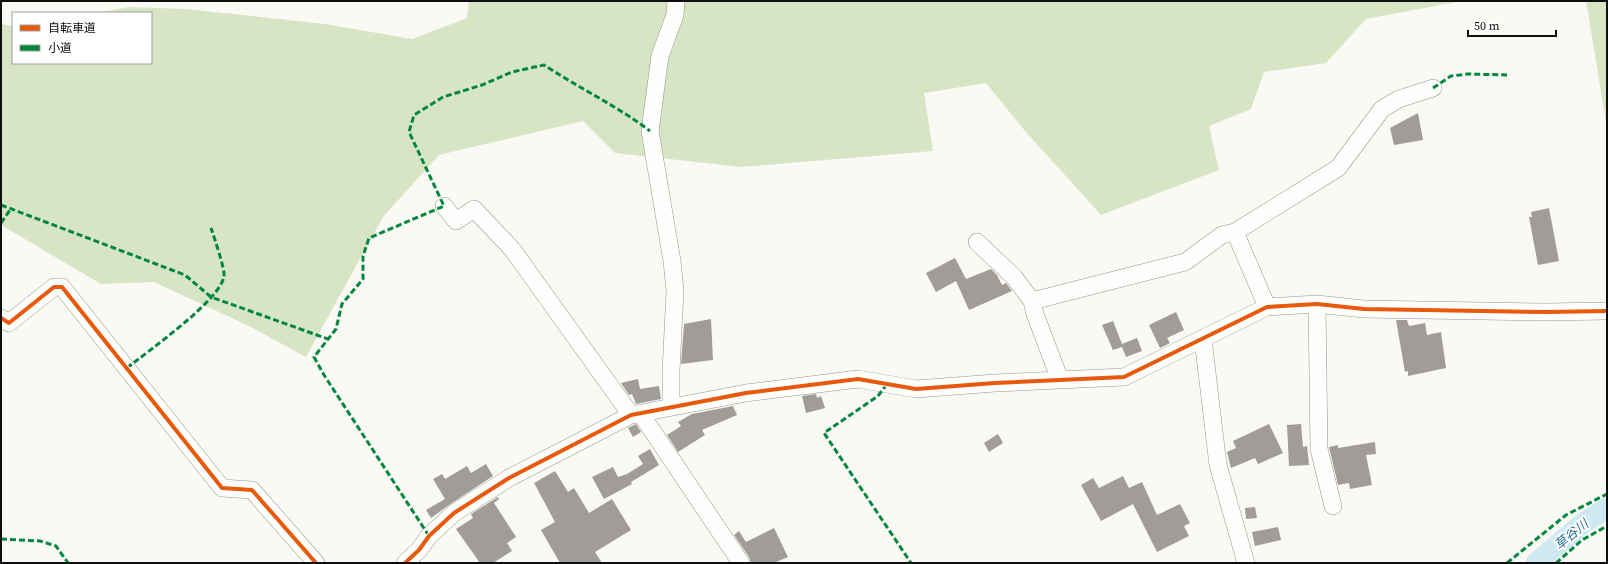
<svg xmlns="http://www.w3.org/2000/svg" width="1608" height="564" viewBox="0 0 1608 564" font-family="'Source Serif 4','Noto Sans JP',serif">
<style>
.forest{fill:#d8e5c5}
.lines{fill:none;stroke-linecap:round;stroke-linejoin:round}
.river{stroke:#cee9f1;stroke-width:21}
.building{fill:#9f9c99}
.minor-casing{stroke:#959492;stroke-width:18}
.minor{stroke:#fefefd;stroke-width:17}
.quiet{stroke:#00873e;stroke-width:3;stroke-dasharray:6 3;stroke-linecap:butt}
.cycleway-casing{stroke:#fff;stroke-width:6}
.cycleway{stroke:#e8590c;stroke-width:4}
.labels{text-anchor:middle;stroke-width:4;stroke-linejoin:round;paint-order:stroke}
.water-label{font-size:13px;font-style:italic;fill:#236f95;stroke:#fff}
</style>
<rect width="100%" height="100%" fill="#fbf9f4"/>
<!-- forest -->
<path class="forest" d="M469,1H1462L1366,19L1326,63L1264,72L1251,109L1209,126L1219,170L1101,215L1025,131L986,83L924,93L933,151L741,167L615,153L583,121L439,155L383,217L306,357L251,327L154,282L101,284L1,225V24L13,26V63H151V13H98L129,7L186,9L325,24L412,39L467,18Z
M1586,1H1607V128Z"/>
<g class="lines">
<!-- river -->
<path class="river" d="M1536,563L1582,524L1607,508"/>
</g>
<!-- building -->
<path class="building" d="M1418,113L1423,140L1394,145L1390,128Z
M1549,208L1559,261L1538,265L1529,217H1532L1531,212Z
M955,258L966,279L991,269L997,275L1002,285L1006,283L1012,291L969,310L956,281L936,292L926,273Z
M1176,312L1184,330L1167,338L1170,343L1160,348L1149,325Z
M711,319L713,360L681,364L684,324Z
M1396,320H1407L1409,326L1425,323L1427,335L1441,332L1446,368L1408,376V371L1405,372Z
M1113,321L1122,344L1137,338L1142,351L1126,357L1122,347L1113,350L1102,325Z
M638,379L640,389L659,386L661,399L636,404L632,394L629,395L621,383Z
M816,394L817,398L821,396L825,408L806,413L802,396Z
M733,406L737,415L702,430L705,435L678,452L667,435L681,426L678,422L692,414Z
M636,424L641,432L633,437L628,428Z
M1269,424L1283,453L1258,464L1255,458L1231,468L1227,452L1236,448L1233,441Z
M1301,424L1303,447L1307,446L1309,465L1289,466L1287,425Z
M998,434L1003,443L989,452L984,443Z
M1375,442L1376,454L1366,455L1372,485L1350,489L1349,483L1338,485L1329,447L1338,445V448Z
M650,449L659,465L631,482L632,484L604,499L592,477L613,467L618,477L627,474L643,464L638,456Z
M486,464L493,476L449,505L431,518L426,510L445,499L433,479L442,474L445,479L467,466L471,473Z
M555,471L568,492L574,488L589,513L612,499L631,530L595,552L602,563H560L541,530L555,522L534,483Z
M1123,476L1129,488L1142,482L1157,515L1180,504L1190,523L1184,526L1189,536L1157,552L1133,504L1101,521L1081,485L1093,478L1099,488Z
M498,497L499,499L494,503L516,537L507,543L512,551L493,563H480L456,529L473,518L471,514Z
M1255,507L1257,518L1246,519L1245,508Z
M1278,527L1281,540L1255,546L1252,532Z
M774,528L788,557L774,563H751L749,557L734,535L739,531L746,542Z"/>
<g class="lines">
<!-- minor casing -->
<g class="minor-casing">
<path id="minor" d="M444,206L456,221L474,209L512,249L631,415
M977,242L1014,277L1032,301L1035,314L1060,380
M1032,301L1185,262L1222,235L1235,232
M1317,304L1319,449L1333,506
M1267,307L1235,232L1338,168L1382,109L1399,99L1433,88
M1,318L9,323L54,287H62L222,488L252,490L316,563
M1203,339L1218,465L1246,563
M671,407V371L675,291L672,261L650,131L660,56L675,15L676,1
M641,414L741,563
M405,563L419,550L429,536L454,513L509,478L631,415L746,393L858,379L916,389L995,383L1124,377L1267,307L1317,304L1364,309L1546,312L1607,311"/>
</g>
<!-- minor -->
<use href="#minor" class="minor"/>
<!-- quiet -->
<path class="quiet" d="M1433,88L1451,76L1468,74L1507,75
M1,205L185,275L211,297L328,339
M1,223L10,210
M127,368C148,351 221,300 224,276C225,269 214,237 211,228
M887,384L878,396L824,433L911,563
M429,536L324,375L314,357L336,329L342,304L363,279V256L369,238L444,206L409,132L414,115L443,97L482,85L512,72L544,65C579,88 617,106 650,131
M1,539L40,541L56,546L68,563
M1507,563L1566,515L1607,494
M1556,563L1582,540L1607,526"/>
<!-- cycleway casing -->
<g class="cycleway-casing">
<path id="cycleway" d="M1,318L9,323L54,287H62L222,488L252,490L316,563
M405,563L419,550L429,536L454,513L509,478L631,415L746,393L858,379L916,389L995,383L1124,377L1267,307L1317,304L1364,309L1546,312L1607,311"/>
</g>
<!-- cycleway -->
<use href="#cycleway" class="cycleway"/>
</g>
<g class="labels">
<!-- water labels -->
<g class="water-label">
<text transform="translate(1571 534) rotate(-39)" y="5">草谷川</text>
</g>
</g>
<!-- border -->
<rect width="1608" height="564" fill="none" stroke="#0e0e0e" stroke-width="4"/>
<!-- legend -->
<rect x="12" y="12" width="140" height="52" fill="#ffffff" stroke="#9f9f9f"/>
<rect x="20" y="25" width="20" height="6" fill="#e8590c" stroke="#9f9f9f"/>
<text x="48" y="32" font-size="12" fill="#0e0e0e">自転車道</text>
<rect x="20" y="45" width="20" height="6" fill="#00873e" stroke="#9f9f9f"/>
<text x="48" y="52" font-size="12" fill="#0e0e0e">小道</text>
<!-- scale -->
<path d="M1468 30v6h88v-6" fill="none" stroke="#0e0e0e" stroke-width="2"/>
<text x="1474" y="30" font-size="12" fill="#0e0e0e" stroke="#ffffff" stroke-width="3" paint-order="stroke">50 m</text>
</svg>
